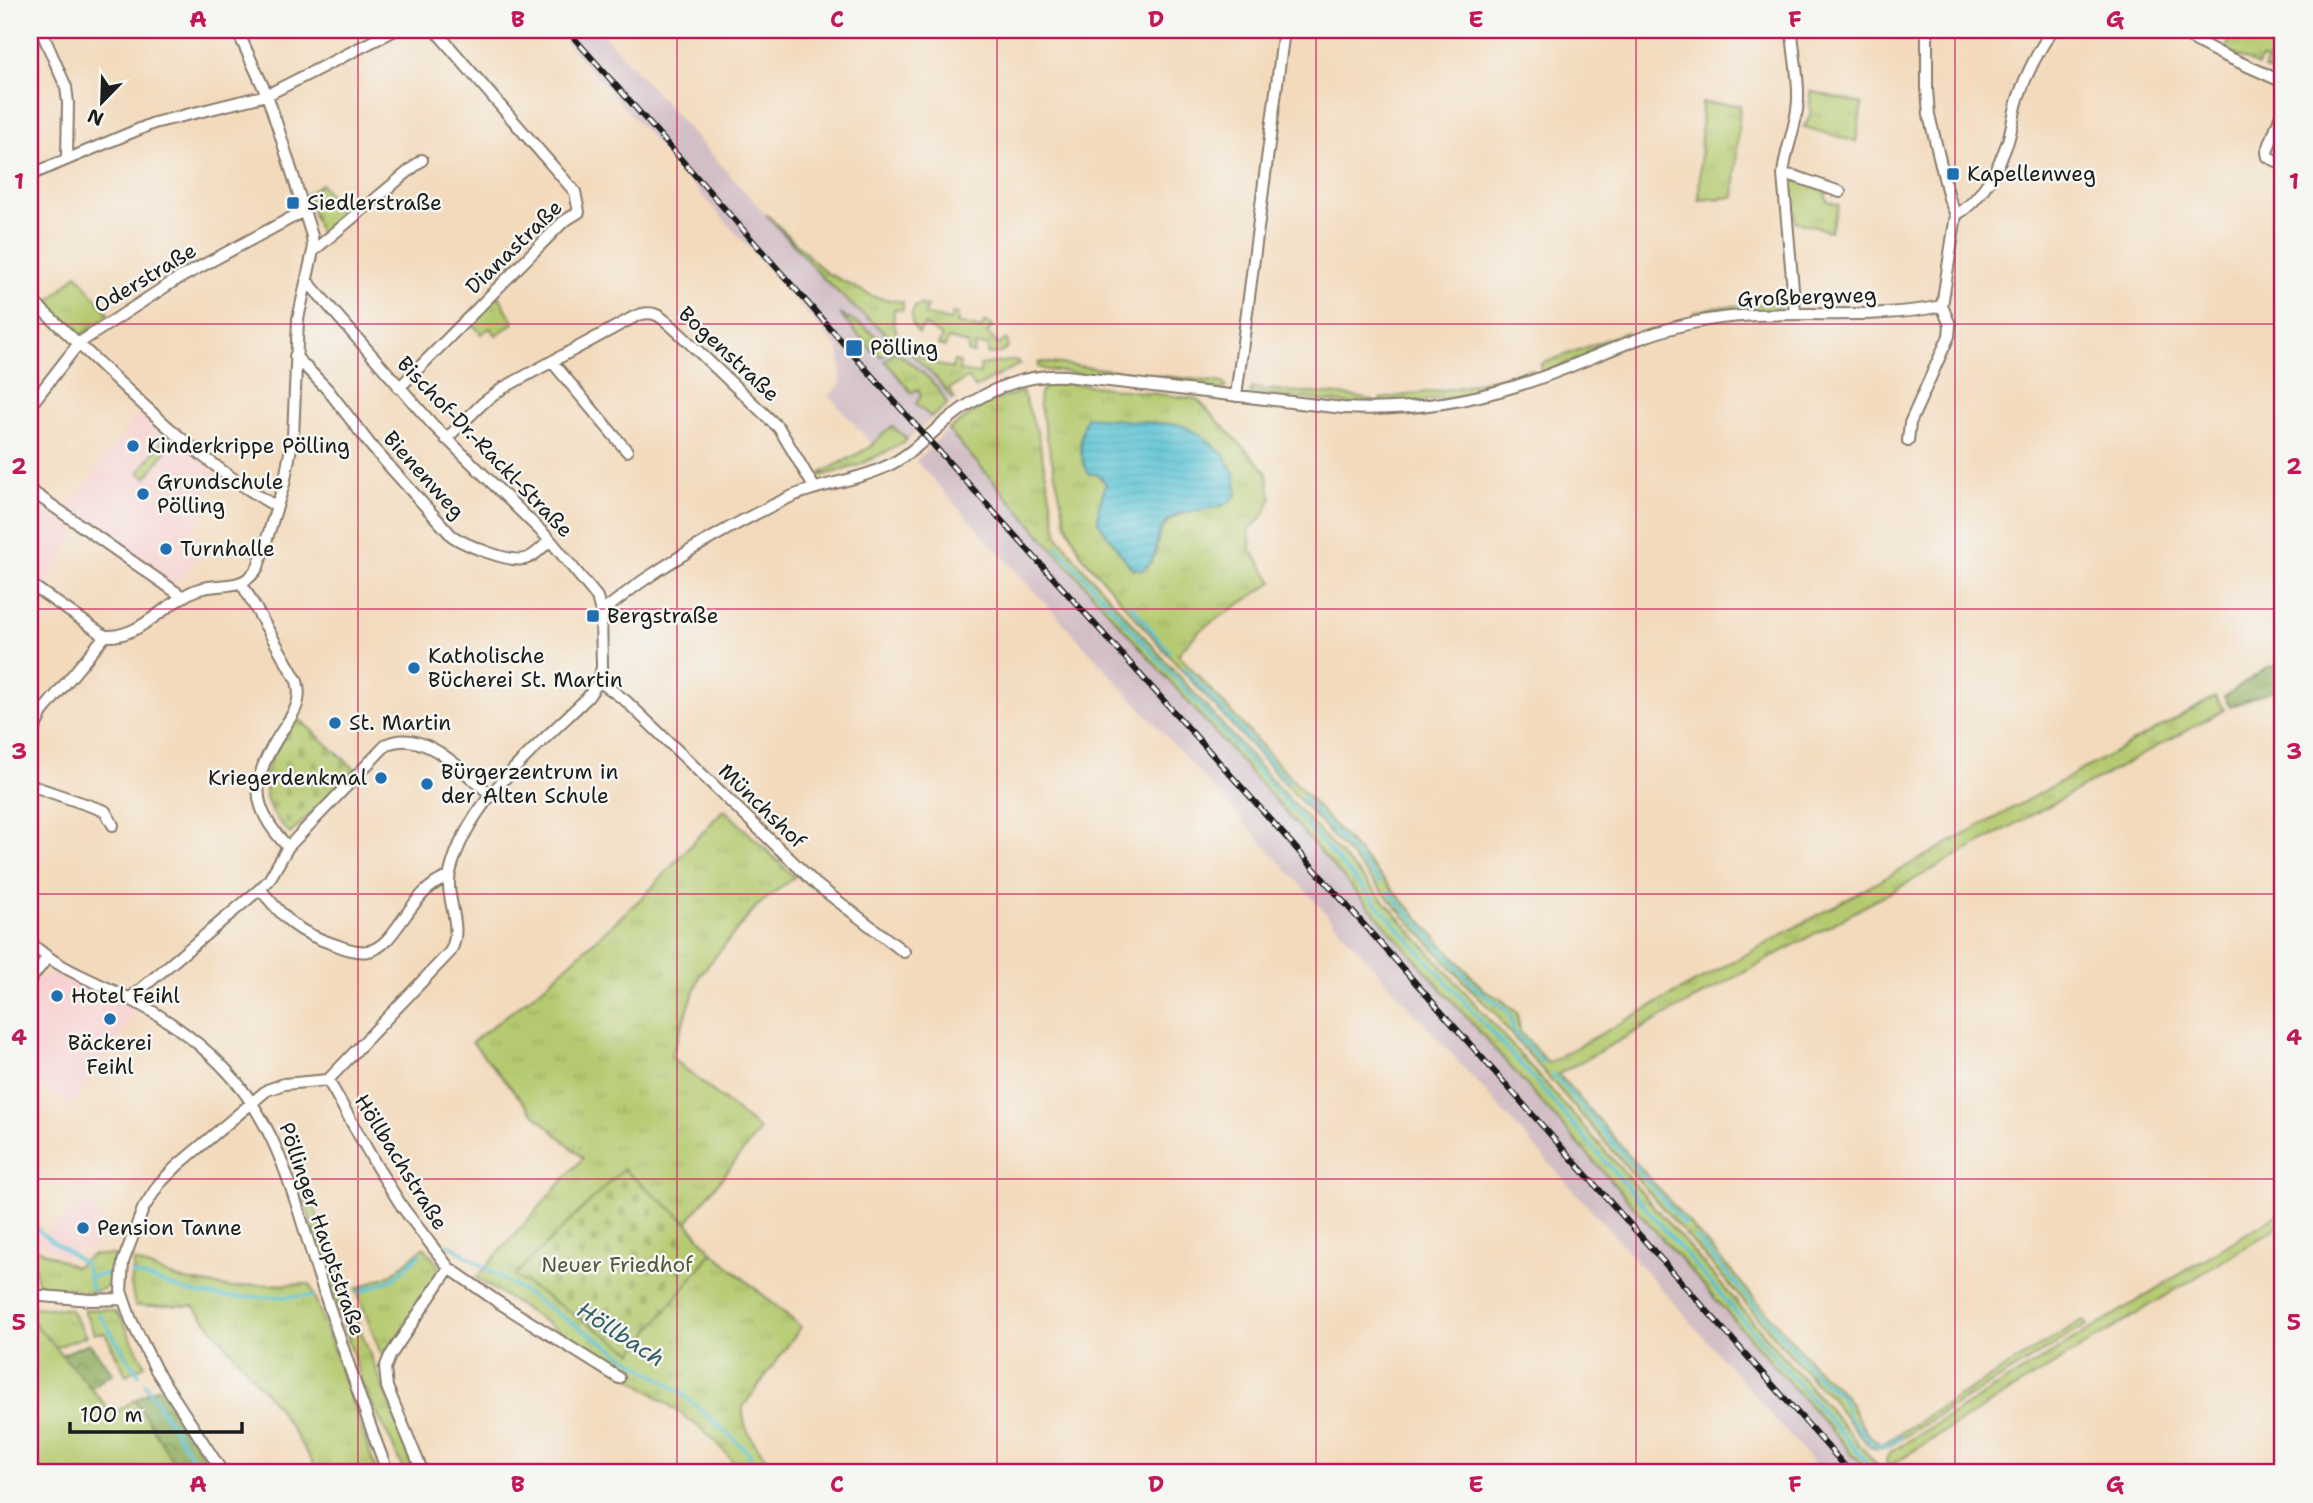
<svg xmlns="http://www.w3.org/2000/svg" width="2313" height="1503" viewBox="0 0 2313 1503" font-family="'Shantell Sans',sans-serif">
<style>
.built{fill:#f7d0cf}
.industrial{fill:#d2bec5}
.grass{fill:url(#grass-tufts);stroke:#687346;stroke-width:2;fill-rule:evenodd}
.forest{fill:url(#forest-crowns);stroke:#56653f;stroke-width:2}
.cemetery{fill:url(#cemetery-stones);stroke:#687346;stroke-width:2}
.garden{fill:#b5ca6f;stroke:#687346;stroke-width:2}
.water{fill:url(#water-rules);stroke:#3b7078;stroke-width:2}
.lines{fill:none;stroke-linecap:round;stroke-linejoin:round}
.stream{stroke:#5ac3d5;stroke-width:3.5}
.minor-casing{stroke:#887b6c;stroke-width:14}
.minor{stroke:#fff;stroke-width:10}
.rail-casing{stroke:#1c1c1c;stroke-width:6}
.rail{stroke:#f6f6f2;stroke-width:3.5;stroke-dasharray:10;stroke-linecap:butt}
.grid{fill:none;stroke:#c2185b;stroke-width:2;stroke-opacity:0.55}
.poi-dot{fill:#1f6fb2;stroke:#f6f6f2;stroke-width:2.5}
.labels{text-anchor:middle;stroke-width:5;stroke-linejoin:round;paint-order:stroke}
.poi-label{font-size:21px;fill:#1c1c1c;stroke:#f6f6f2;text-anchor:start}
.street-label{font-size:21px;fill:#1c1c1c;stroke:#f6f6f2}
.park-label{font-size:21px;fill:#525939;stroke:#f6f6f2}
.water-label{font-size:23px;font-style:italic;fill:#355f66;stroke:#f6f6f2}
.neatline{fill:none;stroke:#c2185b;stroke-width:2.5}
.grid-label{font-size:23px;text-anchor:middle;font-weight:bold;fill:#c2185b}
</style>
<defs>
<pattern id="grass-tufts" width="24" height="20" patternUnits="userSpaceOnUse" patternTransform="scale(1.75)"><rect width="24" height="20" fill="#b5ca6f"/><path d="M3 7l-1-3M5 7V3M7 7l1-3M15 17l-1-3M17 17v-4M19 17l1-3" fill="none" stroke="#9bad60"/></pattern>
<pattern id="forest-crowns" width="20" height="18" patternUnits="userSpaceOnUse" patternTransform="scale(1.75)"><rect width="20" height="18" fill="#90ae62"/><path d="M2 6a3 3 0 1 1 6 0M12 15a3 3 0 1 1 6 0" fill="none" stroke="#758d50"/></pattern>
<pattern id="cemetery-stones" width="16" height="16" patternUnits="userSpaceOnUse" patternTransform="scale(1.75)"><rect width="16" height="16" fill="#b5ca6f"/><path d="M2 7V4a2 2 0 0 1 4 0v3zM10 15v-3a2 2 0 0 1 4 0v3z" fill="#9bad60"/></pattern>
<pattern id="water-rules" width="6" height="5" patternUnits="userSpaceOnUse" patternTransform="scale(1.75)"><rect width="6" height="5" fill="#5ac3d5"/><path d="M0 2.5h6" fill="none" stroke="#4ea7b6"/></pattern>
</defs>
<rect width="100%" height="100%" fill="#f6f6f2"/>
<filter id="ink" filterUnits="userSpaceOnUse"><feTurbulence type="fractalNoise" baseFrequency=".0143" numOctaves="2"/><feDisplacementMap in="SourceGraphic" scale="14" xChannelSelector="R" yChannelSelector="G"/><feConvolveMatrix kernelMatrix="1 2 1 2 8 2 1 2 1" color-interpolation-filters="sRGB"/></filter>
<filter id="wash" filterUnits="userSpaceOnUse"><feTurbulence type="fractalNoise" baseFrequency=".00686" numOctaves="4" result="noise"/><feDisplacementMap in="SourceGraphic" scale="28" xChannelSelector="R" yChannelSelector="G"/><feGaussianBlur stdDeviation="1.57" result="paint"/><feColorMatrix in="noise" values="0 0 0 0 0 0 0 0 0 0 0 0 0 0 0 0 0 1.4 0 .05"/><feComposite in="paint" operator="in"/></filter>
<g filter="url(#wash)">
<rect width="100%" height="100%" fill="#f3dabc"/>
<!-- built -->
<path class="built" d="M139,413L220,477L196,510L202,515L184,540L200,553L174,586L67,509Z
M30,499L78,532L43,588L30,580Z
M54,973L66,976L136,1011L72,1107L30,1081V987L42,977Z
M87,1202L108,1227L91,1249L78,1251L65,1257L35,1240Z"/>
<!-- industrial -->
<path class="industrial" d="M555,30H599L822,277L855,308L923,365L953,400L905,442L882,456L829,395L841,384L840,350Z
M948,430L1632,1204L1869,1473H1822L1667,1295L1238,815L916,461Z"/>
<!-- grass -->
<path class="grass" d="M2233,30H2283V75L2264,69L2267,61L2261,59L2258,66L2228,52L2226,49Z
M1810,91L1862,104L1856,142L1804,127L1810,116Z
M1702,103L1740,105L1734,197L1699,200Z
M1797,180L1825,191L1827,201L1839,205L1830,231L1795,221L1792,185Z
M321,184L344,217L323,232H319L307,194Z
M766,214L825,272L874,297L903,302V310L894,309C892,324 896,337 908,348L906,350L855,308L822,277Z
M77,274L109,315L79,337L45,306Z
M499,296L514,323L496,335L490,328L481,334L471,322Z
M1773,303L1779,304L1781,306L1778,309L1727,312L1694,318L1695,312L1718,307Z
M922,305L927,307L925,315L950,321L953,313L958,314L957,323L981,329L985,321L993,326L987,333L999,345L1006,339L1008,343L1007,349L1000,353L988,354V346L975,345L974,354L968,353V344L948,339L945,347L938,345L942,337L924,325L919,333L912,325V312L916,306Z
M840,314L863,326L891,348L881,357L875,350L873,352Z
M1627,332L1630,338L1544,373L1541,371V364Z
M895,351C914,366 939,382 947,405L931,417L916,404L921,394L917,389L912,393L885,361Z
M912,351L924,359L928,351L934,354L930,362L952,369L954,361L960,362L959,371L980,374V365L1016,360L1020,364L975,388L968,378L949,389L955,399L953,400L936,378L910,353Z
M1042,362L1223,383L1226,387L1222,390L1047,370L1038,367V363Z
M1530,369L1534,371V376L1461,397L1382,405L1380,399L1462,387Z
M1068,383L1197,399L1266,471L1272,498L1262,518L1249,529L1251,550L1273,582L1199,631L1178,654L1484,990L1502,1000L1517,1013L1520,1032L1548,1063L2215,697L2224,710L1558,1074L1820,1373C1830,1381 1841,1389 1848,1400C1857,1414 1864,1439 1882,1444L2083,1320L2087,1325L1887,1447L1879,1449L1870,1447L1837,1408L1831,1397L1815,1383L1503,1025L1497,1015L1477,996L1172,659L1082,556L1066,523L1039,402L1040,393L1045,386ZM1097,474L1225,505C1190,512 1158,509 1156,554L1133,570L1098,522L1099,507L1106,483Z
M1251,388L1351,396L1373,401L1371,406L1250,393Z
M1022,391L1038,435L1058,536L1083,568L1276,785L1388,905L1643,1194L1884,1473H1869L948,430L988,403Z
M892,426L907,439L905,442L857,466L821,476V473L867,449Z
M724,809L794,877L756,907L700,975L671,1057L760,1130L687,1222L623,1169L633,1352L712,1252L801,1327L743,1407C741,1433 763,1454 779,1473H740C724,1444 693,1422 666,1403C605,1358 540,1319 476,1278L583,1158L531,1111L472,1042L541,989L646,894Z
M305,1196L311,1198L345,1291L417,1473H404L390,1439L363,1386L305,1203Z
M2283,1211V1224L1887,1467L1886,1460L1889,1453Z
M33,1247L75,1267L92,1255H114L111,1283C99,1298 56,1292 39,1286L36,1278Z
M424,1247L438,1265V1278L385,1355L381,1354L356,1289L392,1274Z
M134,1261L179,1279L233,1288L252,1285L310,1284L377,1473H320L275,1404L194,1306H135L131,1285Z
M30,1307L70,1309L86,1336L54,1348L30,1318Z
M103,1309L115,1312L121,1318L145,1365L126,1375L105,1333H94L84,1310Z"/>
<!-- forest -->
<path class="forest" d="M2283,665V686L2230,707L2224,697L2268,667Z
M89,1343L113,1373L90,1388L61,1355Z
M160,1386L214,1473H180L135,1400Z"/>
<!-- cemetery -->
<path class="cemetery" d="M297,717L356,770L290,834C283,826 274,818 270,808C254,775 279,743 297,717Z
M623,1169L687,1222L712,1252L633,1352L514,1276Z"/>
<!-- garden -->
<path class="garden" d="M164,438L171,444L146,478L139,472Z
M30,1318L113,1414L135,1400L180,1473H30Z"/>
<!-- water -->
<path class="water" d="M1086,417L1181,425L1201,435L1225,456L1236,478L1237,495C1233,498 1229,503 1224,505C1206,512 1180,508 1166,522C1151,538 1163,557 1142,570L1135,568L1133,570L1098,522L1099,507L1106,483L1097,474H1089C1078,456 1079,436 1086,417Z"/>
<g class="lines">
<!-- stream -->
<path class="stream" d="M1057,546L1531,1076L1875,1472
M1130,604L1169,651
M1184,668L1288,782
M1302,797L1380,882
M1389,892L1480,992L1503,1007L1511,1016L1513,1031L1543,1063
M1553,1074L1685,1225
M30,1219L41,1233L85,1264L92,1290
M1695,1237L1818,1378L1836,1391L1842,1398L1849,1417L1873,1445L1885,1446L1901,1436
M448,1244L678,1390L749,1453L756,1473
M132,1274C153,1277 170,1287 190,1292C229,1301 273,1296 313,1296
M90,1277L112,1273
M359,1292L393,1279L420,1254
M99,1314L139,1375
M145,1384L202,1473"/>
</g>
</g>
<g filter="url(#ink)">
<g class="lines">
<!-- minor casing -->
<g class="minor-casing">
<path id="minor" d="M41,30L66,87L68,103L67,159
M1792,30C1793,53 1799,76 1798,100C1797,126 1785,149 1783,175L1795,312
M2176,30L2219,53L2283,82
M2283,109L2267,152L2268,157L2283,164
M30,175L154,123L267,95L395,30
M1783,175L1794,176L1840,192
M1956,215C1981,201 1999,167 2008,141C2013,125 2014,108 2020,93C2028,70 2039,50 2052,30
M313,251L422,160
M30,299C110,370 183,453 277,507
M295,356L328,390L372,447L452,536C466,545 513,565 528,558C536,555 544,546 550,540
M553,363L627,451
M399,388L563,222L579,212L575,192L435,30
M1236,396L1284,30
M30,406L79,343L174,281L304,211
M446,439L483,403L503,388L634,317C655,307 662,318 678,332L779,428L814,487
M1908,441L1910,423L1949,336L1950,325L1942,306L1956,215L1949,198L1929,115L1927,89V30
M30,490L183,597
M30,584L105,636
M242,584L297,681C303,702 293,714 282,731C252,777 247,805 288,847
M601,612C616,602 629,590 644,580C686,551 743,519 788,498C821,483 854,482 885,467C906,458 923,441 940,426C976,395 1017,373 1066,376L1343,408C1402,411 1459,404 1516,386C1576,368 1631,336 1692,323C1775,305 1859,323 1942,306
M599,681L626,701L817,885L904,952
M30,738L42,712L105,636C141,638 164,603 196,590C220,581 242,593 258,567L284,484L293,437L298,319L313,251L312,236L279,131L267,95L237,30
M30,785L105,811L113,825
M260,889C287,921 296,932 336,945C346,949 357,953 368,951C397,947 410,888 449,877
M30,942C58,970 96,981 130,999C161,1015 188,1034 213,1057C277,1116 292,1193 318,1273C340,1340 362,1407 388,1473
M30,980L47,958
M129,999L260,889L269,880L288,847L387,744C425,728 463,772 490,794
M328,1080L377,1167L403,1208L449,1268L498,1302L619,1378
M30,1295L91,1300L122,1299
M223,1473L156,1370L131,1320L121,1291L123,1262L143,1209L159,1184L178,1165L267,1090L284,1084L328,1080L450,952C465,926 444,899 450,873C467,800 538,747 588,697L599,681L602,667L601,612L597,597L550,540L433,425L307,281
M423,1473L387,1387L385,1368L390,1356L449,1268"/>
</g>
<!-- minor -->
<use href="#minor" class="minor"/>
<!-- rail casing -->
<g class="rail-casing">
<path id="rail" d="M567,30L910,419L1246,792L1851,1473"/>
</g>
<!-- rail -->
<use href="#rail" class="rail"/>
</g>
</g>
<!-- grid -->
<path class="grid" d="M358,30V1473M677,30V1473M997,30V1473M1316,30V1473M1636,30V1473M1955,30V1473M30,324H2283M30,609H2283M30,894H2283M30,1179H2283"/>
<!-- markers -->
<g class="poi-dot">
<rect x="1946" y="167" width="14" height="14" rx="3.5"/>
<rect x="286" y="196" width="14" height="14" rx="3.5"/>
<rect x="845" y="339" width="18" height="18" rx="3.5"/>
<circle cx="133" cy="446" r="7"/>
<circle cx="143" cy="494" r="7"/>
<circle cx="166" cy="549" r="7"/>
<rect x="586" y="609" width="14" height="14" rx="3.5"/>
<circle cx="414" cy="668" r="7"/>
<circle cx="335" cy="723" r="7"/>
<circle cx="381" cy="778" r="7"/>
<circle cx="427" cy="784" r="7"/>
<circle cx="57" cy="996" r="7"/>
<circle cx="110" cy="1019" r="7"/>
<circle cx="83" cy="1228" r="7"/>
</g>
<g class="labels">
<!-- poi labels -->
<g class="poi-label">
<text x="1967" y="181">Kapellenweg</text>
<text x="307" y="210">Siedlerstraße</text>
<text x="870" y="355">Pölling</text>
<text x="147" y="453">Kinderkrippe Pölling</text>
<text x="157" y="489">Grundschule<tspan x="157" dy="24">Pölling</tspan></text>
<text x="180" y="556">Turnhalle</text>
<text x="607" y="623">Bergstraße</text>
<text x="428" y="663">Katholische<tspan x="428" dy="24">Bücherei St. Martin</tspan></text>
<text x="349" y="730">St. Martin</text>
<text x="441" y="779">Bürgerzentrum in<tspan x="441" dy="24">der Alten Schule</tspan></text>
<text x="367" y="785" text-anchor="end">Kriegerdenkmal</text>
<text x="71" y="1003">Hotel Feihl</text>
<text x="110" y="1050" text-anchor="middle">Bäckerei<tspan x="110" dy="24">Feihl</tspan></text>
<text x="97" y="1235">Pension Tanne</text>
</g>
<!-- street labels -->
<g class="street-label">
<text transform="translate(514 247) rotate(-44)" y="7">Dianastraße</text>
<text transform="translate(145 278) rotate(-31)" y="7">Oderstraße</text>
<text transform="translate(1807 297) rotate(-2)" y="7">Großbergweg</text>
<text transform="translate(729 354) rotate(43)" y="7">Bogenstraße</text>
<text transform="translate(485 447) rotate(46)" y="7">Bischof-Dr.-Rackl-Straße</text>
<text transform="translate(424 475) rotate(48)" y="7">Bienenweg</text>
<text transform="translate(762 806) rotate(44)" y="7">Münchshof</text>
<text transform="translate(401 1162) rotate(58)" y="7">Höllbachstraße</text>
<text transform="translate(322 1229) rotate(71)" y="7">Pöllinger Hauptstraße</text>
</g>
<!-- park labels -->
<g class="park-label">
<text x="617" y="1272">Neuer Friedhof</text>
</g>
<!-- water labels -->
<g class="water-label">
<text transform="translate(621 1334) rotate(33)" y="8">Höllbach</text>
</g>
</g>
<!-- margin -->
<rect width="2313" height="1503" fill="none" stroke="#f6f6f2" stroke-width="77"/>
<!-- north arrow -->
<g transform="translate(102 102) rotate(203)" stroke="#f6f6f2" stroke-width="5" paint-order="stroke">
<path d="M0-5L12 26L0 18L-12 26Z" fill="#1c1c1c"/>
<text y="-10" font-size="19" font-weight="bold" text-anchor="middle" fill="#1c1c1c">N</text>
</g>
<!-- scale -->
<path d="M70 1422v10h172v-10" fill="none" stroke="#1c1c1c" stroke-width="3.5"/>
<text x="80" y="1422" font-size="21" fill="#1c1c1c" stroke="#f6f6f2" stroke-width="5" paint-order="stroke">100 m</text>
<rect x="38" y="38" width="2236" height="1426" class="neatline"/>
<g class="grid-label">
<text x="198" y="27">A</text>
<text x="518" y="27">B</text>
<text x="837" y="27">C</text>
<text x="1156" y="27">D</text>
<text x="1476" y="27">E</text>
<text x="1795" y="27">F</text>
<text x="2115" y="27">G</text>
<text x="19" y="189">1</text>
<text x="2294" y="189">1</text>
<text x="19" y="474">2</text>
<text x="2294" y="474">2</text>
<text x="19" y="759">3</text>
<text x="2294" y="759">3</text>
<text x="19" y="1045">4</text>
<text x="2294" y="1045">4</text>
<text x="19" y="1330">5</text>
<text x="2294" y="1330">5</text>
<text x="198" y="1492">A</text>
<text x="518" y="1492">B</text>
<text x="837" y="1492">C</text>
<text x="1156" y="1492">D</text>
<text x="1476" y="1492">E</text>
<text x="1795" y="1492">F</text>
<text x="2115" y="1492">G</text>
</g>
</svg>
